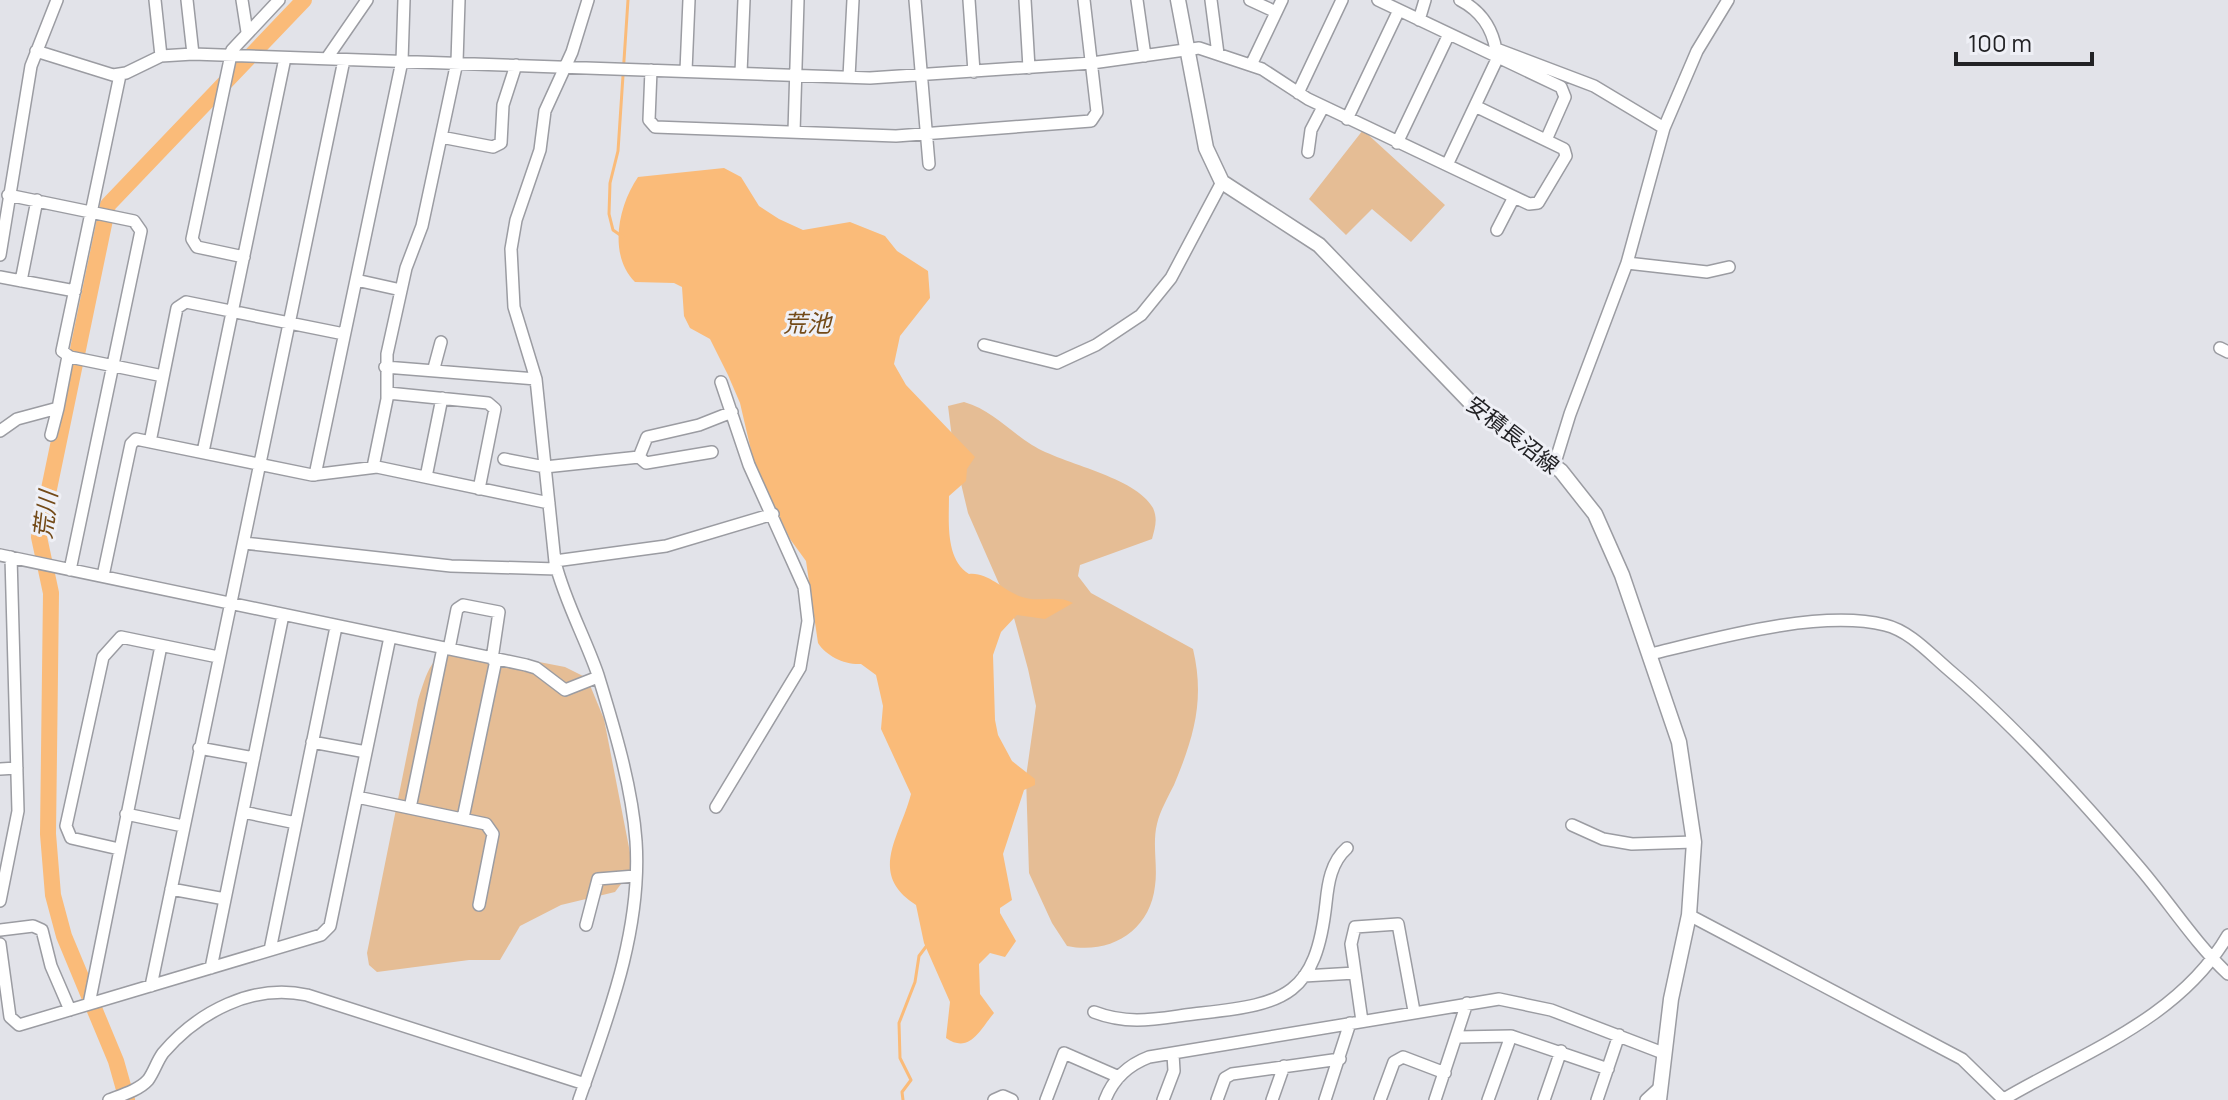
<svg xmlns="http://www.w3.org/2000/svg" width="2228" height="1100" viewBox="0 0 2228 1100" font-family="Manrope,'Noto Sans JP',sans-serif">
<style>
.green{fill:#e5bd95}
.water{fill:#fabb79}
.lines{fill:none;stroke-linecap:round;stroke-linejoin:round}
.stream{stroke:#fabb79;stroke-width:3}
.river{stroke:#fabb79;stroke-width:16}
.minor-casing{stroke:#9b9ca2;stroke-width:14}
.major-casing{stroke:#9b9ca2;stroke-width:17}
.minor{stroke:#fff;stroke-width:11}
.major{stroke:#fff;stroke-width:14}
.labels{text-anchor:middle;stroke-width:6;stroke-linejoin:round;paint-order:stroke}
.street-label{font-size:22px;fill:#222225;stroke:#eff0f6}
.water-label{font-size:24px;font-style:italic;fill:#734a18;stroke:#eff0f6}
</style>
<rect width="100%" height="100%" fill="#e2e3e9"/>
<!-- green -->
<path class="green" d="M1363,130L1445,205L1411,242L1372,209L1346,235L1309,199Z
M964,402C992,410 1008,430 1032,445C1064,465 1135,476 1153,508C1158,519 1155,528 1152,539L1080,565L1078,576L1091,593L1193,649C1205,700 1194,737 1174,785C1168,797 1160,811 1157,824C1152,844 1158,866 1155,886C1150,931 1110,955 1067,946L1052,923L1029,873L1026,777L1036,706L1028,669L1014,618L968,513L954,454L948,406Z
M462,647L565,667L587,678L604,719L633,868L615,892L561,905L520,926L500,960H469L377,972L369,965L367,953L418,700C427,673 431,651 462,647Z"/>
<!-- water -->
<path class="water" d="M724,168L741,177L759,206L779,219L803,230L850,222L885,236L897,251L928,271L930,298L900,336L894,364L906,385L975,457L967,469L966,481L949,496C949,521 945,559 969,574C989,572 1003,591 1022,597C1039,603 1057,594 1073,603L1045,619L1017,615L1001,632L993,655L995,720L998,735L1012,761L1035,779V785L1024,790L1003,854L1012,900L1000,908V913L1016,941L1005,957L990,953L979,964L980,994L994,1013C981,1028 970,1055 946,1038L950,1002L924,943L916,905C867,874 900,837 911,794L881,729L883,706L876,675L861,664C845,665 826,656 818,643L806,561L790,539L754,463L740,403L728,375L710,339L690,328L684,316L682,287L674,283L635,282C608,255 618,206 638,177Z"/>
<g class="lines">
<!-- stream -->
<path class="stream" d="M623,237L613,230L609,214L610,183L618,151L628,0
M903,1100L902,1092L911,1080L900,1058L899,1023L915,982L919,956L928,944"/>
<!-- river -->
<path class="river" d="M127,1100L116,1061L64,936L53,895L48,834L51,593L39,537L108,205L304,0"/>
<!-- minor casing -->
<g class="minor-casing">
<path id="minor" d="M155,0L161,56
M187,0L193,54
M242,0L247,32
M915,0L929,164
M969,0L974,72
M1025,0L1029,68
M1137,0L1145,56
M1211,0L1218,54
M1250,0L1276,12
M1378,0L1561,87L1565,97L1546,140
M1460,0C1481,11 1492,27 1496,50
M1419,20L1425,0
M1499,50L1594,86L1664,128
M36,51L113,75L126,73L161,56L193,54L870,78L1092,63L1199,48L1262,69L1308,99L1529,204L1538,203L1566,156L1564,149L1475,106
M327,58L367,0
M1251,65L1282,0
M651,70L649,120L655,127L896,136L1091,121L1097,112L1084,0
M686,71L689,0
M741,73L744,0
M120,75L62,351L70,357L163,376
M849,77L853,0
M1298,93L1342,0
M1347,119L1399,10
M794,132L798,0
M441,137L493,147L501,143L503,105L516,65
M1397,143L1449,34
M1308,152L1311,130L1323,107
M1447,165L1498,57
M8,195L134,221L141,231L70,570
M1497,230L1514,197
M0,255L31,66L57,0
M244,257L197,247L192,239L232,50L279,0
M1627,263L1707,272L1729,267
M0,277L75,291
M356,280L401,290
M21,281L37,200
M984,345L1057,363L1096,345L1141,315L1171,278L1222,182
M2220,348L2228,352
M385,367L536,379
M434,368L441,342
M388,393L488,403L495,409L479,489
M0,431L17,419L58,408L68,356
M51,435L58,408
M150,442L177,308L186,302L344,334
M203,452L285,58
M639,457L647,437L699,425L732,412
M504,459L545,467L639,457L646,463L712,452
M1554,466L1570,414L1627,263L1664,128L1697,51L1728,0
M373,467L387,399V354L406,268L422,226L457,62L459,0
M315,475L402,61L404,0
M426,477L442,398
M244,543L451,566L557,569
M0,555L526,665L536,668L565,690L598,677
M555,561L666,546L773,514
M103,576L131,444L136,439L312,475L377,467L549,503
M449,649L457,609L463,605L499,612L492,659
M1651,654C1717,638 1820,609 1885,625C1910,631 1930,654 1949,670C2014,725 2083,801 2139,867C2169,902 2194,942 2228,974
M312,742L366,752
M199,748L254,758
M0,769L17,768
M357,797L486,824L493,834L479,905
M716,807L800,668L808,621L804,587L749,465L721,382
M410,808L443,648
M243,812L296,823
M126,814L183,826
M463,818L496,660
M1572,825L1603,839L1632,844L1694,842
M119,849L71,838L66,826L103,657L121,637L218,657
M171,889L225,899
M0,901L18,811L11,557
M1689,915L1962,1059L2004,1100
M586,925L598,879L635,876
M0,930L33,926L42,930L51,966L70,1010
M0,944L10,1017L19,1025L321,935L330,926L390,637
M270,950L336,627
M211,968L283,615
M1304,976L1355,973
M151,986L344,60
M89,1004L161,646
M1094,1012C1133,1027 1163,1017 1202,1013C1286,1004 1316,995 1326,903C1328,883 1331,862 1347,848
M1362,1021L1351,944L1355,927L1398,924L1414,1011
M1458,1037L1511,1036L1608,1069
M2004,1099C2084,1052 2179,1019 2228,935
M109,1100C122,1095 139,1090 148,1080C154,1072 157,1061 163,1053C198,1012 253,983 307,995L585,1084
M579,1100C608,1017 642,930 636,841C632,786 614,727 598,675C585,637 565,602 555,562L536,379L514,307L511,249L516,220L540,150L545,111L572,52L588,0
M994,1100L1003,1096L1012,1100
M1046,1100L1064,1053L1119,1077
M1105,1100C1113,1079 1128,1065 1149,1057L1499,999L1551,1010L1663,1053
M1163,1100L1174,1071L1173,1054
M1217,1100L1225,1078L1232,1074L1340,1059
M1272,1100L1284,1066
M1325,1100L1350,1023
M1380,1100L1394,1062L1403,1057L1445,1073
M1435,1100L1467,1003
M1488,1100L1511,1036
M1544,1100L1561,1051
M1597,1100L1619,1035
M1646,1100L1658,1089"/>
</g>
<!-- major casing -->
<g class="major-casing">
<path id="major" d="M1178,0L1206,148L1222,182L1319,245L1470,402L1561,471L1595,514L1622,575L1679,742L1694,842L1689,915L1671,999L1659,1100"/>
</g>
<!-- minor -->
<use href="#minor" class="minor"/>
<!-- major -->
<use href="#major" class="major"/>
</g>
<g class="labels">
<!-- street labels -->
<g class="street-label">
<text transform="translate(1513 435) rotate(38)" y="8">安積長沼線</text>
</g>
<!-- water labels -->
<g class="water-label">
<text x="807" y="332">荒池</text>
<text transform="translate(46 515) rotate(-83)" y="8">荒川</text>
</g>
</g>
<!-- scale -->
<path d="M1956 52v12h136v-12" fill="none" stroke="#222225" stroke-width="4"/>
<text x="1968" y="52" font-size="24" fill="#222225" stroke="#eff0f6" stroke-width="6" paint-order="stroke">100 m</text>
</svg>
